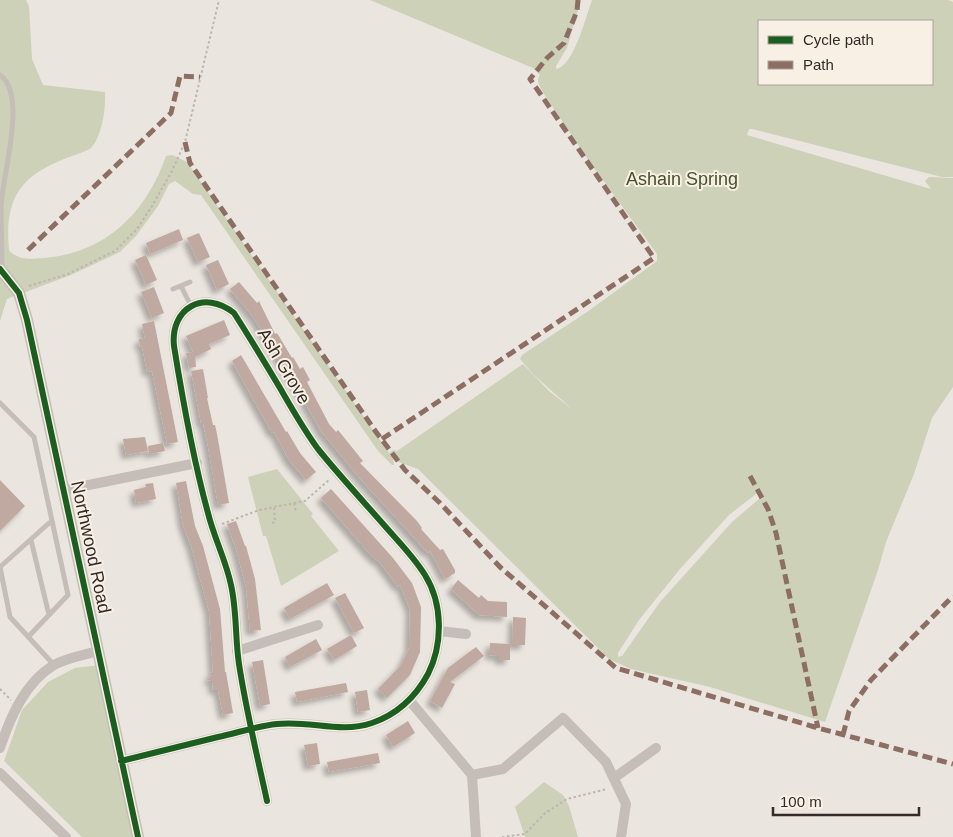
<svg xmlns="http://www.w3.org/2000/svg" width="953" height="837" viewBox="0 0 953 837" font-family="Helvetica,sans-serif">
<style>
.green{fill:#ccd1b8;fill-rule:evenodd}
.building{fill:#bfa9a0;filter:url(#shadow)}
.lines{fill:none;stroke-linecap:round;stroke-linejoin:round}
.path{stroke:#bdb6b0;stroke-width:2;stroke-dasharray:2.5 2.5;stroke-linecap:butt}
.service{stroke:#c4bdb8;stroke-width:5}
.minor{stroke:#c4bdb8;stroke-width:10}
.tertiary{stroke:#c4bdb8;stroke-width:12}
.quiet{stroke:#8d6e63;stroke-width:5;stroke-dasharray:10 5;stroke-linecap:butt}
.cycleway-casing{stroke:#f9f0e5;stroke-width:9}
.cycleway{stroke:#1b5e20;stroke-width:6}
.labels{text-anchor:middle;stroke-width:4;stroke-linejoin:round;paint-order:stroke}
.park-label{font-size:18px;fill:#44522a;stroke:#f9f0e5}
.street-label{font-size:18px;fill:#342b26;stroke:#f9f0e5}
</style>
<defs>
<filter id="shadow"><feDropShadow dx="-4.5" dy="4.5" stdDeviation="2.5" flood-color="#0004"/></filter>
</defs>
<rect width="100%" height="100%" fill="#ebe5df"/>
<!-- green -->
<path class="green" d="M0,0H26L29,6L32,59L43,85L105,92C106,108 102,138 90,149C79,154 68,157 57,162C15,180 5,206 9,250C19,261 30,259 44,258C106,253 146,213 166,156L172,155L187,162L389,453L393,450L397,451L523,364L549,391L573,410L534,375L520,359L522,355L587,312L657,261V254L589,161L544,94C541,88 535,81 540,75L533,68L370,0H581L567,48L556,66V69C574,66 586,16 592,0H948L953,2V177H942L752,129H749L747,135L931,189L925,181L929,177L953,178V387L932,418L914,474L886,542L878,570L825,722L710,687L631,669L609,659L418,469L396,461L393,458L394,465H392L378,451L201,195L193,194L175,181L169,184L158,206L136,236L120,252L71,275L7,299L0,321ZM759,21H932V84H759ZM756,494L759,495L760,498L732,522L660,602L622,656L618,657V653L639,620L680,569L729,515Z
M277,469L313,514L311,516L339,551L281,586L266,536H263L248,477Z
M99,665L135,837H82L4,761L22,710L48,682L75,668Z
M544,782L563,795L569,806L578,837H525L515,807Z"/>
<!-- building -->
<path class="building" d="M179,229L183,240L150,254L146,243Z
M199,233L210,257L198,262L187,238Z
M146,255L157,280L146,285L135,260Z
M218,260L229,284L217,290L206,265Z
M239,282L257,303L259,301L275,334L277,333L292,358L293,357L300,369L303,367L310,380L307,382L329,424L336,432L338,430L363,461L360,463L417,521L422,528L421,529L440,550L443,549L455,570V573L445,579L430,551L428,553L416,540L357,475L321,431L290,376L289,377L254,318L230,289Z
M154,287L164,313L152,318L141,292Z
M224,320L230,335L209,344L211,349L195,357V355L196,367L189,368L186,353L193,352L186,336Z
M154,321L178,442L167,444L152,371L147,372L142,346L140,347L139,339L145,338L142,324Z
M241,355L286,432L287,431L300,453L316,472L306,480L289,460L274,432L272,433L232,361Z
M203,369L208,398H207L213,425H215L217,434L229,503L218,505L208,446L203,423H201L191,371Z
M145,437L148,451L126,455L123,439Z
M163,443L165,451L149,454L148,446Z
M0,480L25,506L0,531Z
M186,481L195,526L203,546L220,609L225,672H226L233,713L223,715L218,690H213L212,681L207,680L211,676L210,673L213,672L209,611L191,546L183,525L176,483Z
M153,483L156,499L136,503L134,490L146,487L145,484Z
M331,489L393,558L412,583L421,607L420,652L410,675L387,698L378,689L401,665L409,648L410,609L400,585L398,587L378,560L377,561L368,552L321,498Z
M236,521L245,546H246L255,579L261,630L250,631L246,587L236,549L227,524Z
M458,580L479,598L481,595L488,601L507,602V617L479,615L451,589Z
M327,583L334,595L290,619L284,608Z
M345,593L364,628L354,633L335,598Z
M513,617L526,618L525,645H512Z
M351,635L357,646L334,660L327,649Z
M316,639L322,650L290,667L285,657Z
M490,643L510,644V660H499V656L489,655Z
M476,647L484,656L450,682L455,684L442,708L430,701L448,668Z
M263,660L270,704L260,706L252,662Z
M346,683L348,692L297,702L295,692Z
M367,690L370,710L358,712L355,692Z
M408,721L415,733L393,747L386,735Z
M317,743L320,764L308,766L304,745Z
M378,753L380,763L329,772L327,762Z"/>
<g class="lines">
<!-- path -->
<path class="path" d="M29,286L68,274L115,251L137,229L152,206L172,171L185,142L219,0
M294,503L296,512
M272,523L275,522L274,508
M222,524L259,510L305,501L330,479
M0,689L11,700
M502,837L525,834L544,814L567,799L607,789"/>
<!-- service -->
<path class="service" d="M0,75C28,94 2,177 1,206C1,227 2,248 2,268
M181,286L191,306
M173,289L190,282
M0,403L34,437L68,595L49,615
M52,523H49L0,567L10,617L54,665
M29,636L49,615L31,540"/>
<!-- minor -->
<path class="minor" d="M64,490L197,463
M439,631L466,634
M237,651L318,625
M410,701L472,775L476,837
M0,748C10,718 25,682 54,665C66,658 84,655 98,651
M121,761C153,753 185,745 218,737C237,733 257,726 277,724C310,720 340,734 372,723C398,714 415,698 428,674C443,644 443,604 425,575C414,557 398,541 384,525C362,500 339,475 318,449C304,430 292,409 280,388C265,363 250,338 234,313C204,289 170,308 174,346C183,402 193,459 208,513C214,538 226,560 231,585C237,611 235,638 239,664C246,710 257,755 267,801
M0,773L66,837
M472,775L503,769L563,718L606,762L626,804L621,837
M614,778L656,748"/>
<!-- tertiary -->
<path class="tertiary" d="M0,269L19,293L27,320L138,837"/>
<!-- quiet -->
<path class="quiet" d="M185,142L190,163L376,432L405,470L440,503L500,567L616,668L818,728L953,764
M28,250L171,113L180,76L200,77
M382,439L654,258L530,79L547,58L564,43L577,11L578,0
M750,476L768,509L776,533L818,728
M843,735L849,711L871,680L953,596"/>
<!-- cycleway casing -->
<g class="cycleway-casing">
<path id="cycleway" d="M0,269L19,293L27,320L138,837
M121,761C153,753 185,745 218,737C237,733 257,726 277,724C310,720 340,734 372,723C398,714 415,698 428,674C443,644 443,604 425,575C414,557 398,541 384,525C362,500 339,475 318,449C304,430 292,409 280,388C265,363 250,338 234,313C204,289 170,308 174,346C183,402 193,459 208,513C214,538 226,560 231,585C237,611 235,638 239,664C246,710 257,755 267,801"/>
</g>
<!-- cycleway -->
<use href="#cycleway" class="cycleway"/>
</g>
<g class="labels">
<!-- park labels -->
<g class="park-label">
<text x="682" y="185">Ashain Spring</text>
</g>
<!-- street labels -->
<g class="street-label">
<text transform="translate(284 366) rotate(59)" y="6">Ash Grove</text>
<text transform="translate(91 547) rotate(78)" y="6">Northwood Road</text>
</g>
</g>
<!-- legend -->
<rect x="758" y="20" width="175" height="65" fill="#f9f0e5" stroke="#aaa199"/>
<rect x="768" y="36" width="25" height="8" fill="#1b5e20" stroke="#aaa199"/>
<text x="803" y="45" font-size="15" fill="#342b26">Cycle path</text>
<rect x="768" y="61" width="25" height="8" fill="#8d6e63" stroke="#aaa199"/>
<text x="803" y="70" font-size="15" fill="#342b26">Path</text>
<!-- scale -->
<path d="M773 807v8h146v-8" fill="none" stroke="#342b26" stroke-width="2.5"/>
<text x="780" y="807" font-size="15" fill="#342b26" stroke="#f9f0e5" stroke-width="4" paint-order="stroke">100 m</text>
</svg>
